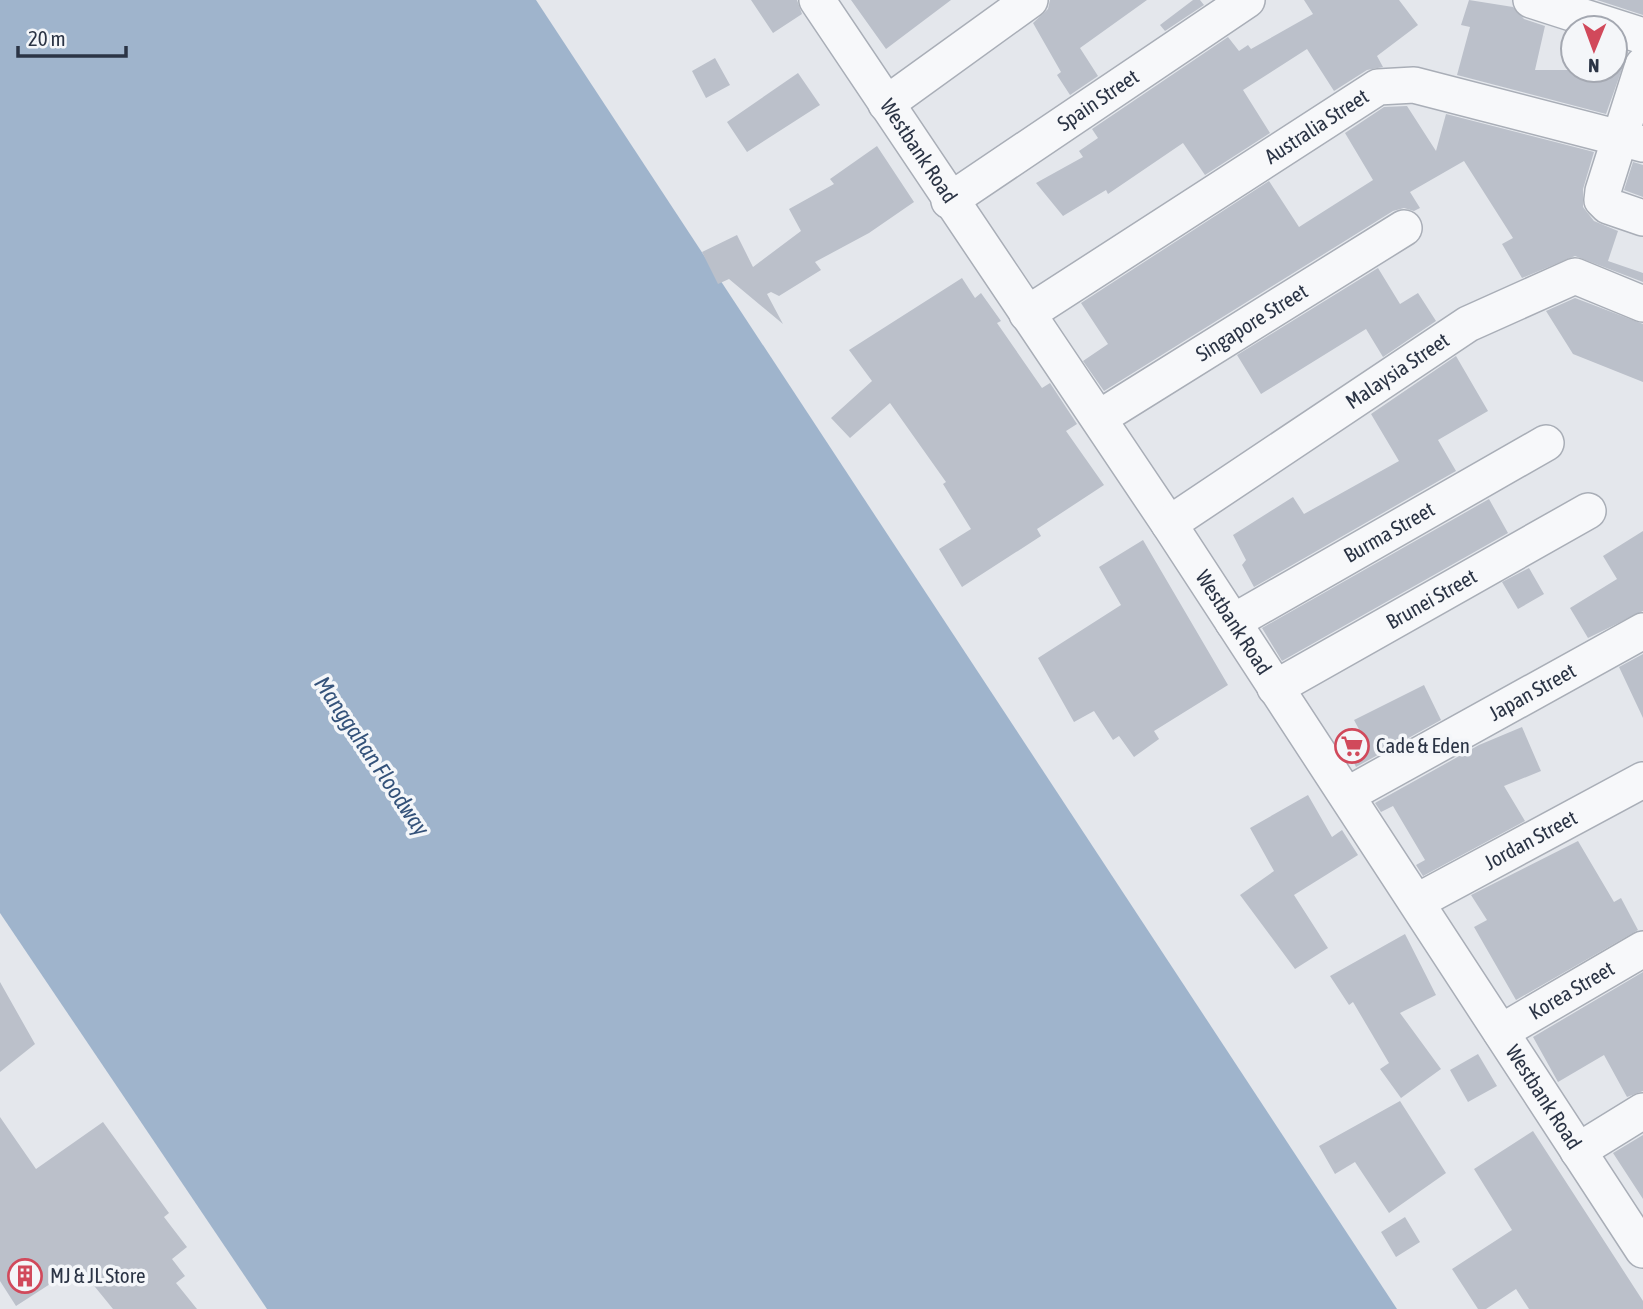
<svg xmlns="http://www.w3.org/2000/svg" width="1643" height="1309" viewBox="0 0 1643 1309" font-family="'Asap Condensed',sans-serif">
<style>
.water{fill:#9fb4cc}
.building{fill:#bbc0ca}
.lines{fill:none;stroke-linecap:round;stroke-linejoin:round}
.minor-casing{stroke:#a9aeb7;stroke-width:38}
.minor{stroke:#f7f8fa;stroke-width:35}
.labels{text-anchor:middle;stroke-width:7;stroke-linejoin:round;paint-order:stroke}
.street-label{font-size:21px;fill:#2b3445;stroke:#f4f6f9}
.poi-label{font-size:21px;fill:#2b3445;stroke:#f4f6f9;text-anchor:start}
.water-label{font-size:23px;font-style:italic;fill:#34527a;stroke:#f4f6f9}
</style>
<rect width="100%" height="100%" fill="#e4e7ec"/>
<!-- water -->
<path class="water" d="M0,0H536L1397,1309H267L0,913Z"/>
<!-- building -->
<path class="building" d="M751,0H797L802,14L773,33Z
M851,0H951L886,49Z
M1050,0H1147L1080,48L1098,76L1070,95L1057,75L1061,72L1033,23L1048,9Z
M1193,0H1200L1204,5L1165,31L1160,25Z
M1304,0H1399L1418,25L1377,56L1383,67L1367,70L1334,91L1307,49L1243,90L1270,133L1205,175L1183,143L1108,194L1106,190L1063,216L1036,183L1083,157L1079,151L1098,138L1092,129L1228,37L1239,51L1248,45L1251,49L1313,14Z
M1469,0L1513,7L1524,19L1545,26L1535,70H1615V48L1628,52L1606,114L1457,75L1470,27L1461,25Z
M1597,0H1643V15Z
M715,58L730,85L706,98L692,71Z
M798,73L820,105L747,152L727,122Z
M1407,106L1436,151L1446,114L1594,152L1583,189V207L1594,221L1618,231L1608,261L1643,273V282L1575,256L1522,278L1502,244L1513,238L1464,161L1410,192L1420,208L1414,211L1404,208L1393,211L1104,391L1083,361L1108,344L1081,303L1269,181L1299,227L1373,180L1345,133L1384,107Z
M877,146L914,202L869,233L815,262L821,270L779,296L771,292L767,294L783,324L729,279L718,284L702,252L737,235L753,267L801,231L789,209L834,184L830,179Z
M1633,162L1643,165V197L1624,190Z
M1378,268L1400,304L1418,293L1436,321L1383,357L1366,329L1261,394L1237,355Z
M962,278L975,298L981,293L1001,321L997,323L1042,388L1050,383L1077,424L1066,431L1104,485L1037,529L1041,536L962,587L939,549L971,529L943,484L946,482L890,403L850,438L831,418L872,381L849,350Z
M1575,298L1643,324V382L1573,354L1546,311Z
M1456,356L1488,411L1438,440L1456,471L1254,587L1242,565L1246,560L1233,535L1293,497L1304,514L1399,461L1371,414Z
M1489,499L1508,533L1282,661L1262,628Z
M1643,531V611L1588,638L1570,608L1617,579L1603,556Z
M1143,540L1228,685L1154,731L1159,739L1134,757L1119,736L1113,740L1094,711L1074,722L1038,658L1121,605L1099,567Z
M1529,568L1544,594L1518,609L1502,582Z
M1643,654V718L1619,667Z
M1424,685L1441,720L1356,767L1345,744L1362,735L1354,720Z
M1522,727L1541,771L1504,786L1525,821L1423,876L1416,865L1425,860L1393,806L1381,812L1375,803L1479,745Z
M1308,795L1332,837L1342,830L1358,855L1294,895L1328,948L1295,969L1240,895L1274,871L1250,828Z
M1578,841L1614,902L1621,898L1638,930L1516,1000L1474,927L1487,920L1471,895Z
M1405,934L1436,995L1400,1013L1441,1069L1401,1098L1380,1069L1389,1063L1353,1002L1349,1005L1330,976Z
M1643,972V1091L1627,1097L1604,1055L1558,1082L1533,1037Z
M0,982L35,1044L0,1072Z
M1478,1054L1497,1086L1468,1102L1450,1070Z
M1400,1101L1446,1173L1389,1213L1355,1162L1335,1174L1319,1146Z
M0,1117L36,1169L103,1122L169,1213L164,1217L187,1247L172,1259L185,1276L176,1283L197,1309H113L78,1266L16,1306L0,1281Z
M1533,1131L1643,1301V1309H1529L1516,1289L1486,1309H1478L1452,1269L1512,1230L1474,1169Z
M1643,1135V1199L1613,1153Z
M1405,1217L1420,1242L1396,1257L1381,1232Z"/>
<g class="lines">
<!-- minor casing -->
<g class="minor-casing">
<g id="minor">
<path id="s1" d="M817,0L1169,524L1643,1250"/>
<path d="M1531,0L1643,36"/>
<path d="M1643,65L1603,191L1602,200L1608,206L1643,218"/>
<path d="M886,104L1030,0"/>
<path id="s2" d="M949,201L1247,0"/>
<path id="s3" d="M1027,314L1378,87L1414,85L1643,144"/>
<path id="s4" d="M1099,418L1404,228"/>
<path id="s5" d="M1169,524L1468,324L1575,276L1643,304"/>
<path id="s6" d="M1233,622L1546,443"/>
<path id="s7" d="M1275,688L1588,511"/>
<path id="s8" d="M1347,795L1643,631"/>
<path id="s9" d="M1418,901L1643,780"/>
<path id="s10" d="M1501,1032L1643,949"/>
<path d="M1578,1151L1643,1111"/>
</g>
</g>
<!-- minor -->
<use href="#minor" class="minor"/>
</g>
<!-- icons -->
<defs>
<g id="supermarket-ring" transform="scale(1.75)"><circle r="9.5" fill="#f4f6f9" stroke="#d1495b" stroke-width="1.5"/><path d="M-6-5.5h2.5l.6 2H6L4.5 2H-2.5L-4.4-4H-6ZM-1.5 3.2a1.3 1.3 0 1 0 .1 0ZM3 3.2a1.3 1.3 0 1 0 .1 0Z" fill="#d1495b"/></g>
<g id="building-ring" transform="scale(1.75)"><circle r="9.5" fill="#f4f6f9" stroke="#d1495b" stroke-width="1.5"/><path d="M-4-6H4V6H1V3H-1V6H-4ZM-2.5-4.3h1.7v1.8h-1.7ZM.8-4.3h1.7v1.8H.8ZM-2.5-1h1.7V.8h-1.7ZM.8-1h1.7V.8H.8Z" fill="#d1495b"/></g>
</defs>
<g fill-rule="evenodd">
<use href="#supermarket-ring" x="1352" y="746"/>
<use href="#building-ring" x="25" y="1276"/>
</g>
<g class="labels">
<!-- street labels -->
<g class="street-label">
<text dy="7" stroke="none"><textPath href="#s2" startOffset="180">Spain Street</textPath></text>
<text dy="7" stroke="none"><textPath href="#s3" startOffset="345">Australia Street</textPath></text>
<text dy="7" stroke="none"><textPath href="#s1" startOffset="182">Westbank Road</textPath></text>
<text dy="7" stroke="none"><textPath href="#s4" startOffset="180">Singapore Street</textPath></text>
<text dy="7" stroke="none"><textPath href="#s5" startOffset="275">Malaysia Street</textPath></text>
<text dy="7" stroke="none"><textPath href="#s6" startOffset="180">Burma Street</textPath></text>
<text dy="7" stroke="none"><textPath href="#s7" startOffset="180">Brunei Street</textPath></text>
<text dy="7" stroke="none"><textPath href="#s1" startOffset="749">Westbank Road</textPath></text>
<text dy="7" stroke="none"><textPath href="#s8" startOffset="212">Japan Street</textPath></text>
<text dy="7" stroke="none"><textPath href="#s9" startOffset="128">Jordan Street</textPath></text>
<text dy="7" stroke="none"><textPath href="#s10" startOffset="82">Korea Street</textPath></text>
<text dy="7" stroke="none"><textPath href="#s1" startOffset="1316">Westbank Road</textPath></text>
</g>
<!-- poi labels -->
<g class="poi-label">
<text x="1376" y="753">Cade &amp; Eden</text>
<text x="50" y="1283">MJ &amp; JL Store</text>
</g>
<!-- water labels -->
<g class="water-label">
<text transform="translate(372 756) rotate(56)" y="8">Manggahan Floodway</text>
</g>
</g>
<!-- north arrow -->
<g transform="translate(1594 49) rotate(181)"><circle r="33" fill="#f4f6f9" stroke="#a4a8b1" stroke-width="2"/>
<path d="M0-5L12 26L0 18L-12 26Z" fill="#d1495b"/>
<text y="-10" font-size="19" font-weight="bold" text-anchor="middle" fill="#2b3445">N</text>
</g>
<!-- scale -->
<path d="M18 46v10h108v-10" fill="none" stroke="#2b3445" stroke-width="3.5"/>
<text x="28" y="46" font-size="21" fill="#2b3445" stroke="#f4f6f9" stroke-width="5" paint-order="stroke">20 m</text>
</svg>
